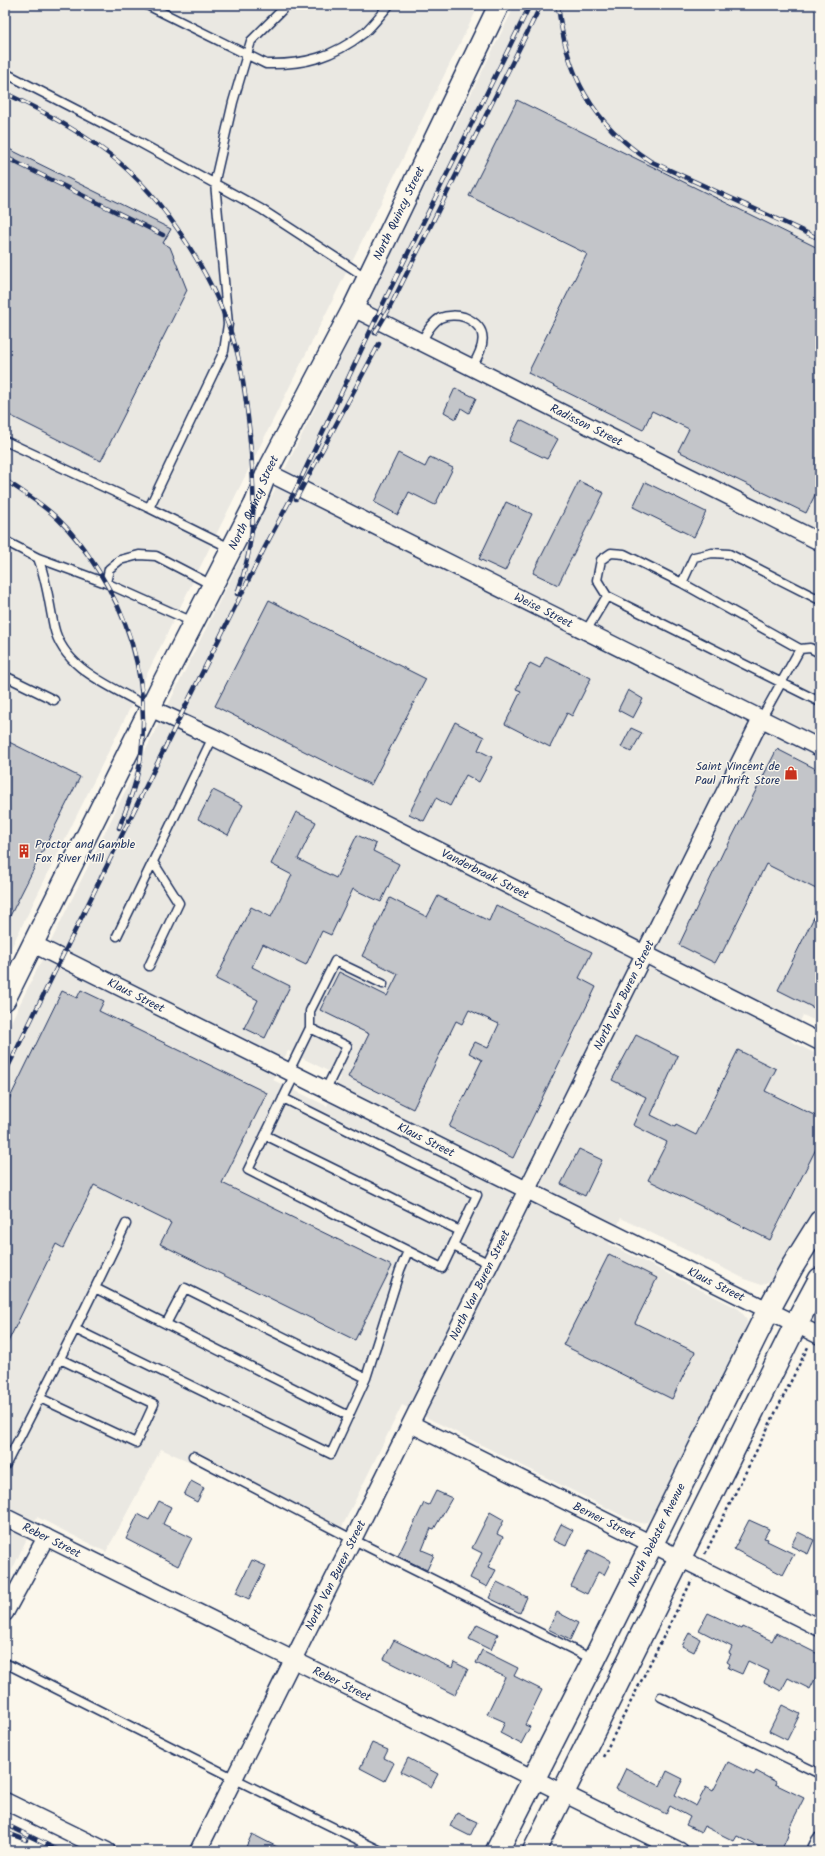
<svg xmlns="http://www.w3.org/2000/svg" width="825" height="1856" viewBox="0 0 825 1856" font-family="Kalam,sans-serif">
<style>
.built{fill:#eae8e2;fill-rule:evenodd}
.building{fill:#c3c5c9;stroke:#1b2f5e}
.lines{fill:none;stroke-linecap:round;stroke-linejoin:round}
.service-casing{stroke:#1b2f5e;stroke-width:11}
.minor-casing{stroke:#1b2f5e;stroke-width:19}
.tertiary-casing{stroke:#1b2f5e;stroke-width:23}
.secondary-casing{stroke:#1b2f5e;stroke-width:25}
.path{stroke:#1b2f5e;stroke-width:2.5;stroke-dasharray:3 3;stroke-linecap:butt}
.service{stroke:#fbf7ec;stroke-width:8}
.minor{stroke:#fbf7ec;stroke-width:16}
.tertiary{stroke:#fbf7ec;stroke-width:20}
.secondary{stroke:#fbf7ec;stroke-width:22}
.rail-casing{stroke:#1b2f5e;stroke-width:4.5}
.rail{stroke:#fbf7ec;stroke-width:3;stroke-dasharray:9;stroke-linecap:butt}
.labels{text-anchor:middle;stroke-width:3;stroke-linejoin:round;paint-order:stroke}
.street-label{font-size:12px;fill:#1b2f5e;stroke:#fbf7ec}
.poi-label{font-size:12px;fill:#1b2f5e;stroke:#fbf7ec;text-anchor:end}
</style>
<rect width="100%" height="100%" fill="#fbf7ec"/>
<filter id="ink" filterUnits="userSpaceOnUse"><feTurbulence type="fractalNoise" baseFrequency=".025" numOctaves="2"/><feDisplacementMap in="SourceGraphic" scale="8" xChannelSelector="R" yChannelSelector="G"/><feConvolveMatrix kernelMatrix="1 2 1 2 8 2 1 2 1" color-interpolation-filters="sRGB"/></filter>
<g filter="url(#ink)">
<!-- built -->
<path class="built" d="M5,5H479L5,960Z
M515,5H820V1023L803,1015L791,1041L820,1056V1204L792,1245L771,1280L762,1285L747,1280L621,1218L609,1244L739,1309L746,1318L747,1322L745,1330L736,1350L655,1511L647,1522L640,1523L633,1521L402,1405L342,1527L199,1455L195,1464L161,1449L106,1552L37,1517L5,1585V1034ZM288,1051L340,1077L327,1106L273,1080Z"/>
<!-- building -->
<path class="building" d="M517,100L820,249V485L806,513L678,451L689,429L652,411L643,430L528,373L587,254L469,196Z
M5,147L171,229L163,243L170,247L187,290L101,461L5,413Z
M455,388L476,398L469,413L461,408L456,419L444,412Z
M520,420L558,439L547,459L509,441Z
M398,453L425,467L430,457L453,468L435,505L409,492L398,515L374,502Z
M579,481L604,493L558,585L533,573Z
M645,482L706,512L694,537L633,507Z
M506,502L532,514L505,571L479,559Z
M269,600L426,679L371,785L215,706Z
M546,656L591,678L572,716L567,713L550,747L505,724L521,691L516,689L530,663L540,668Z
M628,690L643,699L633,718L618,710Z
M455,722L484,737L478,750L492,757L479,782L466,775L450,806L436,798L424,821L409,814Z
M631,728L642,733L631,752L621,747Z
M5,740L80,777L5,926Z
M777,749L820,771V891L766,864L722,953L721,952L715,963L679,945L725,848L726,849Z
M213,790L243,805L228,835L198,819Z
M296,812L316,822L298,859L336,878L357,835L376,844L373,851L399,864L381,902L353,889L331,935L322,931L306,965L263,944L252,967L290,986L265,1038L244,1028L258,1000L216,979L251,907L271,917L292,875L271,864Z
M438,896L489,921L496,905L592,952L579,978L596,987L513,1158L449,1127L482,1060L469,1053L475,1042L488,1048L499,1024L469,1010L462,1024L456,1021L413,1109L348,1077L369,1034L320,1010L339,972L387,996L398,974L362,956L390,898L427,917Z
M820,905V1011L778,990Z
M81,990L104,1001L99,1011L267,1093L222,1183L392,1266L355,1340L160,1244L171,1223L94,1185L63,1248L56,1244L5,1348V1108L62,991L77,998Z
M636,1035L678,1056L651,1115L675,1127L676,1125L696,1135L738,1050L776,1069L765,1091L820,1118V1141L770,1240L648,1180L667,1142L633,1125L646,1097L612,1080Z
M579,1149L602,1160L585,1196L561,1184Z
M609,1254L657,1278L635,1323L695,1352L672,1399L563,1345Z
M191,1481L204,1488L197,1502L184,1495Z
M436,1491L452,1498L434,1529L431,1528L422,1550L434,1555L427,1570L398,1556L424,1503L429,1505Z
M159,1501L171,1507L163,1524L192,1538L178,1566L126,1539L138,1514L149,1520Z
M490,1512L504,1520L497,1534L503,1537L488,1567L496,1570L487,1587L470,1578L482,1553L472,1548Z
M749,1520L769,1529L764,1538L768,1539L767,1541L794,1554L783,1575L734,1549Z
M561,1524L573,1530L566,1546L553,1540Z
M798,1532L814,1540L808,1554L791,1546Z
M589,1550L611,1561L604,1575L598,1572L587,1594L571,1586Z
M252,1560L266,1566L249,1599L236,1593Z
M497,1582L527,1597L520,1613L489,1598Z
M557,1612L578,1623L570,1640L548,1629Z
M708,1613L742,1629L743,1627L772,1641L776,1633L820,1655V1669L810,1689L788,1678L781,1691L764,1682L769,1671L748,1661L742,1674L728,1668L730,1664L727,1662L731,1654L729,1653L732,1647L699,1630Z
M477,1624L498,1634L491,1650L469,1639Z
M689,1633L700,1639L694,1652L682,1646Z
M394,1640L452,1668L454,1662L468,1669L455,1695L384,1659Z
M482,1650L518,1668L514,1676L542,1690L525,1725L530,1727L521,1744L500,1733L505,1722L487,1714L505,1677L476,1663Z
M782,1705L800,1714L787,1740L769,1731Z
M372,1743L388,1750L384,1758L394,1763L385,1781L360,1768Z
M408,1758L438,1774L431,1787L401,1772Z
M728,1762L754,1775L756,1771L776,1782L775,1784L804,1798L789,1828L790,1829L787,1838L781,1851H758L760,1847L737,1836L734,1841L704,1826L701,1832L686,1825L690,1817L670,1806L666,1814L616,1789L626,1768L660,1786L667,1771L683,1779L675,1795L696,1806L706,1787L713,1791Z
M457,1813L477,1822L470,1836L450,1826Z
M252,1834L285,1851H244Z"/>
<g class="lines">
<!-- service casing -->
<g class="service-casing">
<path id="service" d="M147,5L266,64C305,65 333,57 364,33C373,25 381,14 389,5
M5,73L135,140L261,209L367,278
M421,342C426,334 431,323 440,318C447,315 458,315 464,317C491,328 484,347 472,367
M5,441L149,508L230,548
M149,508L224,351L228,324L215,183L216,176L233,102L251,41L282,10L284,5
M5,541L38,558
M106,583L109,569L120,560L139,555L156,556L212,585
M682,583L694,557L712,553L729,554L820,600
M586,631L607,596
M800,649L682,583L624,554L611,553L601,560L597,580L607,596L820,702
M5,676L54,700
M149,708C115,687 64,671 54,627C49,603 47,581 38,558L106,583L193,622
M761,719L800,649L810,648L820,653
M117,936L213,737
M149,966L179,903L153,862
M310,1028L347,1046L326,1089
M289,1071L310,1028V1011L335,961L383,984
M283,1098L477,1195L442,1268L248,1170L295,1074
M265,1135L460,1231
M453,1246L490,1264
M95,1288L126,1224
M166,1324L185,1288L366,1378
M75,1329L95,1288L349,1416
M40,1398L136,1443L154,1404L60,1359
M193,1456L352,1539L594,1660
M5,1466L75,1329L331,1454L366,1378L400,1270L408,1251
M5,1663L235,1779L381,1851
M661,1697L820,1774"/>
</g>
<!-- minor casing -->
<g class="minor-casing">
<g id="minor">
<path id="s1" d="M353,308L820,542"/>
<path id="s2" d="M267,472L820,748"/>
<path id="s3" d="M150,708L213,737L820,1042"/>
<path id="s4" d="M33,944L820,1336"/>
<path id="s5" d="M411,1424L820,1628"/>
<path id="s6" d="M5,1517L680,1851"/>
<path d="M5,1613L46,1537"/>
<path d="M5,1801L107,1851"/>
<path id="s7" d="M198,1851L761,719"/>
<path d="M815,1851L820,1841"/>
</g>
</g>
<!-- tertiary casing -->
<g class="tertiary-casing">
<g id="tertiary">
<path id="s8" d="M5,1000L162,684L255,503L267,472L353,308L499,5"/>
</g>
</g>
<!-- secondary casing -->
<g class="secondary-casing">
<g id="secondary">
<path id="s9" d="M497,1851L594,1660L768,1311L792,1267L820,1222"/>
<path d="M534,1851L796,1324L820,1279"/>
</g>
</g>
<!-- path -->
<path class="path" d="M705,1554L808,1347
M603,1757L692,1580"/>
<!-- service -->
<use href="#service" class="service"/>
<!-- minor -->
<use href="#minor" class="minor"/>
<!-- tertiary -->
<use href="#tertiary" class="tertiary"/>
<!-- secondary -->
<use href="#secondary" class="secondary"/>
<!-- rail casing -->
<g class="rail-casing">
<path id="rail" d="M558,5C566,74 592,123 650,161L820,239
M5,93C41,110 77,130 109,154C166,198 218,283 237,352C244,379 247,408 250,435
M5,157L163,235
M375,333L388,311L541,5
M5,480C23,492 41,503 57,518C73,533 86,551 98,570C134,627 149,687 141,755C138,781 128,804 119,828
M296,499L379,344
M237,594C258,538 255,489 249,431
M5,1073L178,721L265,547L297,487L382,306L530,5
M5,1824L60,1851
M5,1832L26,1840"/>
</g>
<!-- rail -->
<use href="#rail" class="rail"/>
</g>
</g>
<!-- icons -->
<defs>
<g id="shop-bare" transform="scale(1.08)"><path d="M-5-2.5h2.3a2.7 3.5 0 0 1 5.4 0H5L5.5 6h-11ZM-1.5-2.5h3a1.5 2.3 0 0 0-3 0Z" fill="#c8321e" stroke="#fbf7ec" stroke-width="2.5" paint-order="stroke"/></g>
<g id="building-bare" transform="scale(1.08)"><path d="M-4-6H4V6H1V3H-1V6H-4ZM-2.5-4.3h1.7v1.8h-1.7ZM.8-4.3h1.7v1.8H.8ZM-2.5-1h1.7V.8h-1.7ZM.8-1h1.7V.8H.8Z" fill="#c8321e" stroke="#fbf7ec" stroke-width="2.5" paint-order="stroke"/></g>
</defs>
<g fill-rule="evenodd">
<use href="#shop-bare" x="791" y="773"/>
<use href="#building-bare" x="24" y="851"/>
</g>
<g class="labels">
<!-- street labels -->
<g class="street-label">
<text dy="4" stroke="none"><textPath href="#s8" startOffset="880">North Quincy Street</textPath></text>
<text dy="4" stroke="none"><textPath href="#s1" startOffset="261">Radisson Street</textPath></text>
<text dy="4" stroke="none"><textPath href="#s8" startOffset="556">North Quincy Street</textPath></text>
<text dy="4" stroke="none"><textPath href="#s2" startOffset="309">Weise Street</textPath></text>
<text dy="4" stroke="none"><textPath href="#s3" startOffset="374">Vanderbraak Street</textPath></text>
<text dy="4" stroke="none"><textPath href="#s4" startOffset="115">Klaus Street</textPath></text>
<text dy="4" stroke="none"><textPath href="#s7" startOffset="956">North Van Buren Street</textPath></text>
<text dy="4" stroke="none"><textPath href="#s4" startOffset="439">Klaus Street</textPath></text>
<text dy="4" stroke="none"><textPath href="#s4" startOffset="763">Klaus Street</textPath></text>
<text dy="4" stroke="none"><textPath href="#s7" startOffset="632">North Van Buren Street</textPath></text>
<text dy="4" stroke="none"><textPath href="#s5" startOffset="216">Berner Street</textPath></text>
<text dy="4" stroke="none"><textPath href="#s9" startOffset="354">North Webster Avenue</textPath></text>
<text dy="4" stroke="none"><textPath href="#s6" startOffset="52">Reber Street</textPath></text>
<text dy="4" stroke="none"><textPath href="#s7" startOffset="308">North Van Buren Street</textPath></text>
<text dy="4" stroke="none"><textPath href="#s6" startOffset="376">Reber Street</textPath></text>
</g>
<!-- poi labels -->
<g class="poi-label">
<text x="780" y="770">Saint Vincent de<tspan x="780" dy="14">Paul Thrift Store</tspan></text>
<text x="35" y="848" text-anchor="start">Proctor and Gamble<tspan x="35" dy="14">Fox River Mill</tspan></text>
</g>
</g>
<!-- margin -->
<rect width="825" height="1856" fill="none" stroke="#fbf7ec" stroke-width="20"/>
<rect x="10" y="10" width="805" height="1836" fill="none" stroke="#1b2f5e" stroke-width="1.5" filter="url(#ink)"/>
</svg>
